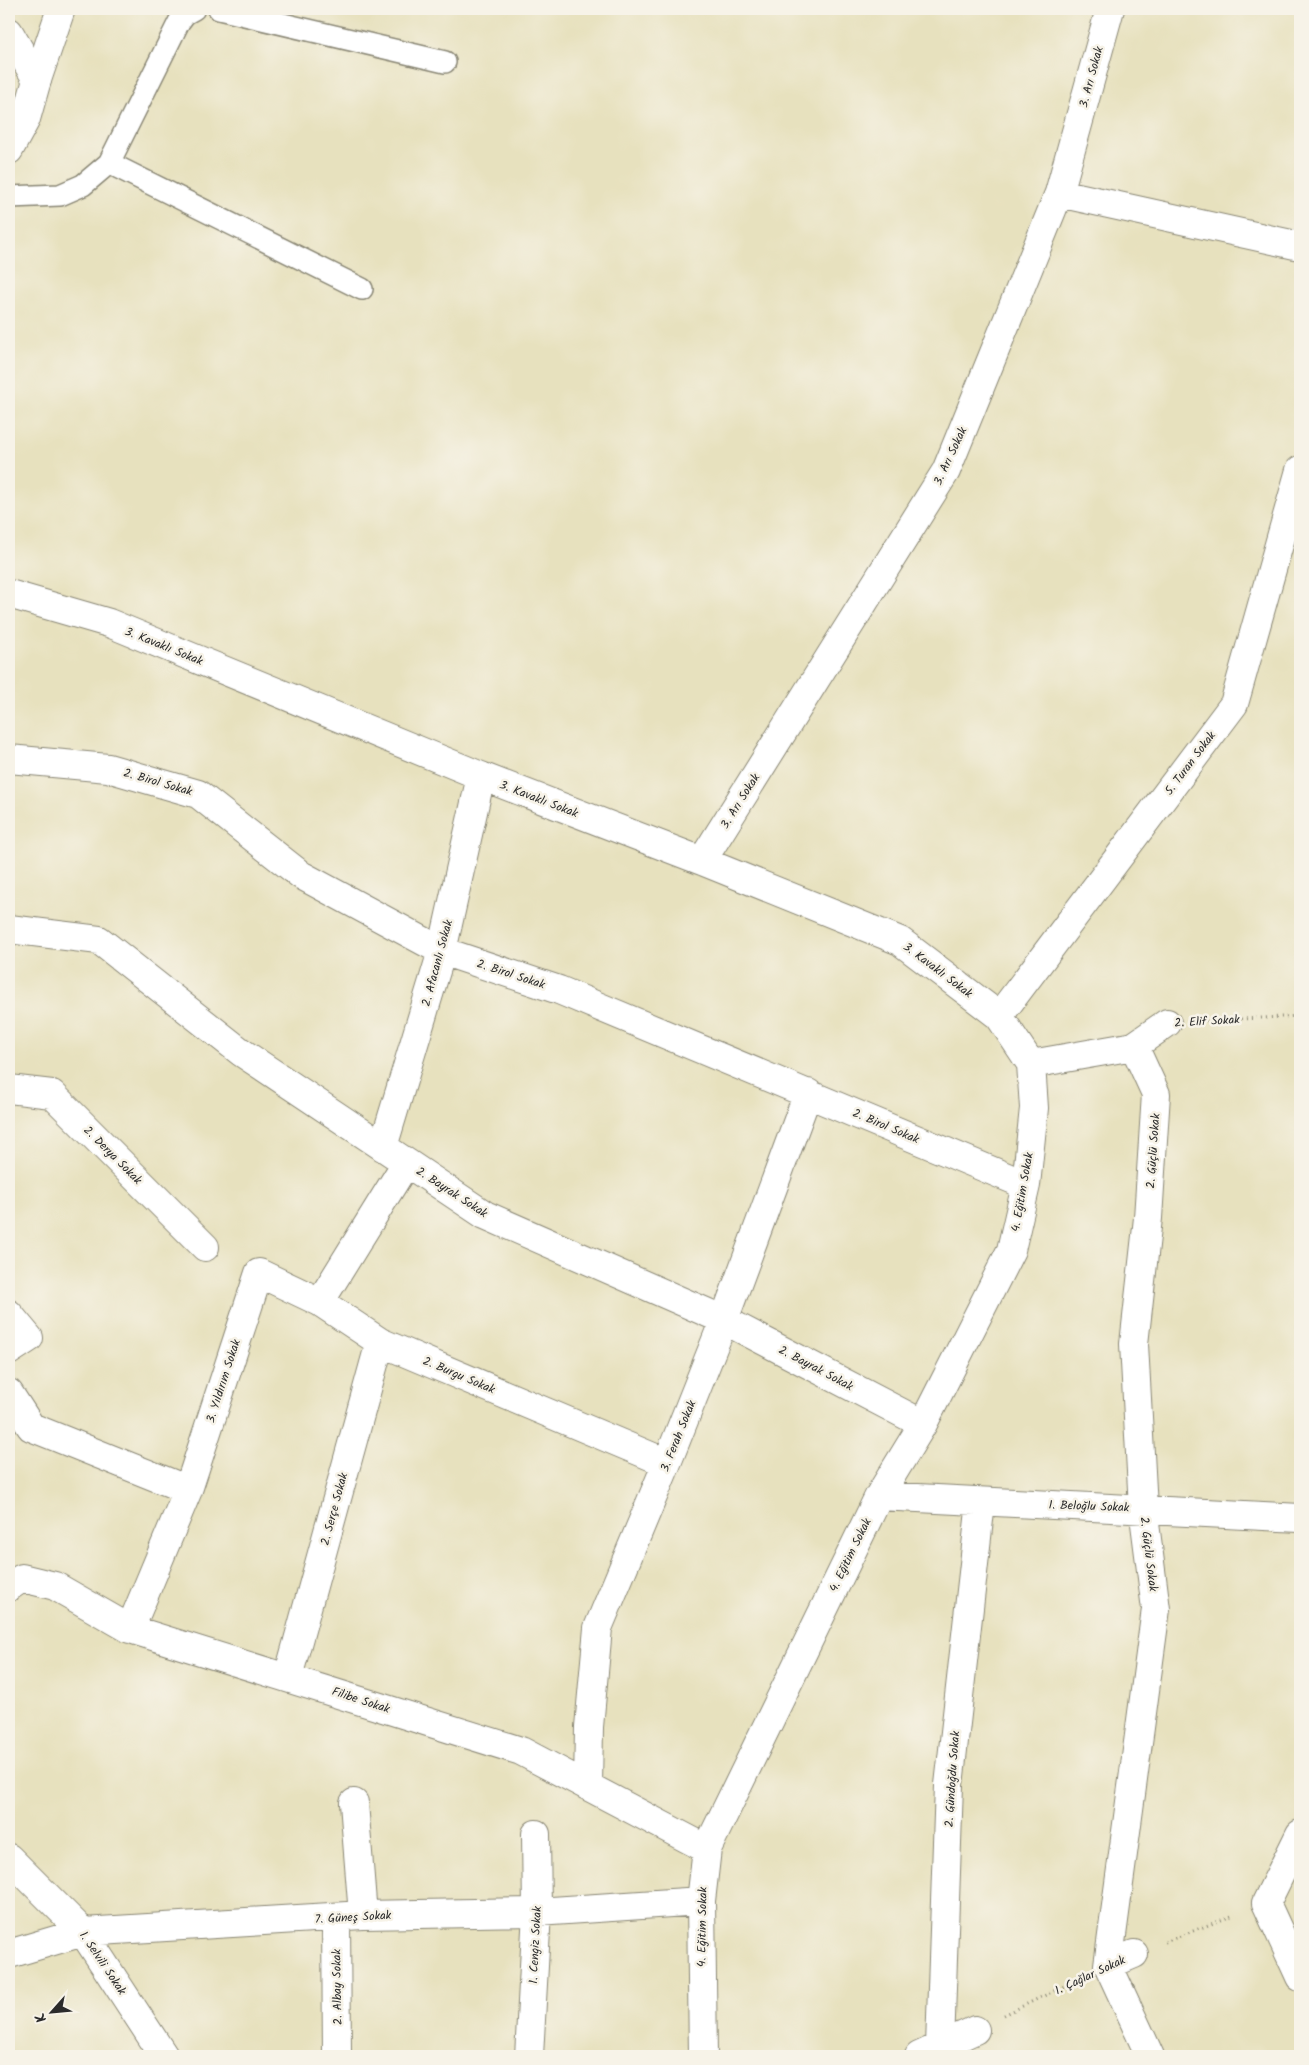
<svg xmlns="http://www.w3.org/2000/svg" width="1309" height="2065" viewBox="0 0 1309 2065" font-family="Kalam,sans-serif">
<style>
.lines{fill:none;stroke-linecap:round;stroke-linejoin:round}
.service-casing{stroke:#898674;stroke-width:24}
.minor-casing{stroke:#898674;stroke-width:30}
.tertiary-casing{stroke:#898674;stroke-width:30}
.path{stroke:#898674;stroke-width:3;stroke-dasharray:1 4;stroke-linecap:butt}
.service{stroke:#fff;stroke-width:21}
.minor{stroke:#fff;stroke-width:28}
.tertiary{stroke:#fff;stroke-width:28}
.labels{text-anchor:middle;stroke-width:5;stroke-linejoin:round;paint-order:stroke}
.street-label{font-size:12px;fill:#2b2b2b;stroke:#f7f3e8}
</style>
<rect width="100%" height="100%" fill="#f7f3e8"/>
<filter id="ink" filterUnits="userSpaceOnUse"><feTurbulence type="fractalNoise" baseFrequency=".02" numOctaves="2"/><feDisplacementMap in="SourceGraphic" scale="10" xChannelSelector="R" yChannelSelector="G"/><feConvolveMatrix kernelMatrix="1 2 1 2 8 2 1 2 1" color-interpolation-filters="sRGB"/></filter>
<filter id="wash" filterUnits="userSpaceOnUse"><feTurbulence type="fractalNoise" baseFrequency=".0096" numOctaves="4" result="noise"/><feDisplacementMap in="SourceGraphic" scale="20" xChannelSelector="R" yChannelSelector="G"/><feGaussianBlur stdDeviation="1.12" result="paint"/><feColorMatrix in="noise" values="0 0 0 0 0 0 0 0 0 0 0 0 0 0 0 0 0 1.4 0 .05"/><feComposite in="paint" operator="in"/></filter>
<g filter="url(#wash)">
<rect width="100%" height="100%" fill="#e7e1be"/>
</g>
<g filter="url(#ink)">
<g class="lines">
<!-- service casing -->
<g class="service-casing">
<path id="service" d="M219,9L445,62
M109,163L362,289
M9,197L60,195L83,185L109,163L179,22L185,14L194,9"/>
</g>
<!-- minor casing -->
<g class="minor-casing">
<path id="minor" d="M9,32L37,80
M1059,193L1300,246
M9,594L109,623L481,776L702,861L900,941L999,1016L1031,1064
M9,759L108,768L198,794L301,875L442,951L559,990L1026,1185
M702,861L946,471L1059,193L1110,9
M9,929L99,940L241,1052L485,1215L724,1320L923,1424
M999,1016L1234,704L1300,470
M1134,1046L1156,1094L1148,1218L1134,1344L1143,1508L1156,1609L1108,1965L1150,2056
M1031,1064L1134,1046L1167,1023
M9,1089L52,1094L205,1247
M383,1147L442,951L481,776
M320,1302L406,1163
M9,1314L29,1338L9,1351
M9,1393L31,1427L188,1490
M879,1496L1300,1518
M9,1587L22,1578L55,1586L130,1629L521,1751L707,1849
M130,1629L188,1490L259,1273L320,1302L380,1342L667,1463
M288,1677L380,1342
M588,1786L589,1727L598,1628L667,1463L724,1320L808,1093
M354,1803L363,1915
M1300,1834L1266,1903L1300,1977
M9,1858L83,1932L164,2056
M336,1917L337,2056
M9,1954L83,1932L363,1915L537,1912L701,1901
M1108,1965L1134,1954
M529,2056L537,1912L536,1834
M703,2056L701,1901L707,1849L879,1496L923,1424L1011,1250L1026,1185L1034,1108L1031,1064
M919,2056L975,2030
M945,2056L940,2046L949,1785L981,1502"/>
</g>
<!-- tertiary casing -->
<g class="tertiary-casing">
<path id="tertiary" d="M9,150L26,119L37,80L61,9"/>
</g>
<!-- path -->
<path class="path" d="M1201,1021L1300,1016
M1165,1942L1234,1915
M1004,2015L1077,1980"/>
<!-- service -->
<use href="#service" class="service"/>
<!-- minor -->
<use href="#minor" class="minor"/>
<!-- tertiary -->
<use href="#tertiary" class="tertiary"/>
</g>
</g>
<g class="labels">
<!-- street labels -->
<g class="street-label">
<text transform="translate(1091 77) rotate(-75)" y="4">3. Arı Sokak</text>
<text transform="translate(950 456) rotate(-65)" y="4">3. Arı Sokak</text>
<text transform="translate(164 646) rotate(22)" y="4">3. Kavaklı Sokak</text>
<text transform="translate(1190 763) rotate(-53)" y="4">5. Turan Sokak</text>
<text transform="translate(158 782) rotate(16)" y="4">2. Birol Sokak</text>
<text transform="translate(539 799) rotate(21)" y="4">3. Kavaklı Sokak</text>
<text transform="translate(740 801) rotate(-58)" y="4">3. Arı Sokak</text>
<text transform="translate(437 963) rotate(-75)" y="4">2. Afacanlı Sokak</text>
<text transform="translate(938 970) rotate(37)" y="4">3. Kavaklı Sokak</text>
<text transform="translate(511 974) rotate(18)" y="4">2. Birol Sokak</text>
<text transform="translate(1207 1021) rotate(-3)" y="4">2. Elif Sokak</text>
<text transform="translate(886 1126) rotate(23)" y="4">2. Birol Sokak</text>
<text transform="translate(1153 1151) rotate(-86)" y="4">2. Güçlü Sokak</text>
<text transform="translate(113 1155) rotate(45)" y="4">2. Derya Sokak</text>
<text transform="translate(452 1192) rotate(33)" y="4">2. Bayrak Sokak</text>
<text transform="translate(1022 1192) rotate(-80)" y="4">4. Eğitim Sokak</text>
<text transform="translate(816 1368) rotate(28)" y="4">2. Bayrak Sokak</text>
<text transform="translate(459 1375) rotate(23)" y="4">2. Burgu Sokak</text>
<text transform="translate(223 1381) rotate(-72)" y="4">3. Yıldırım Sokak</text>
<text transform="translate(678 1436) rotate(-68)" y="4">3. Ferah Sokak</text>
<text transform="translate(1089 1506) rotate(2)" y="4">1. Beloğlu Sokak</text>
<text transform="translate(334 1509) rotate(-75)" y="4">2. Serçe Sokak</text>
<text transform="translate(1149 1554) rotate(83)" y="4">2. Güçlü Sokak</text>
<text transform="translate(850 1555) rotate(-64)" y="4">4. Eğitim Sokak</text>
<text transform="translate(361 1700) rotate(18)" y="4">Filibe Sokak</text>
<text transform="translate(952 1779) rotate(-86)" y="4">2. Gündoğdu Sokak</text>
<text transform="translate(353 1917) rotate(-3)" y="4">7. Güneş Sokak</text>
<text transform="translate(702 1927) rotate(-89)" y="4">4. Eğitim Sokak</text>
<text transform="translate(535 1945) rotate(-87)" y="4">1. Cengiz Sokak</text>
<text transform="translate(103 1963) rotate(56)" y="4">1. Selvili Sokak</text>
<text transform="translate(1090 1975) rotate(-25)" y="4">1. Çağlar Sokak</text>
<text transform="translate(337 1987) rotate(-91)" y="4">2. Albay Sokak</text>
</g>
</g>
<!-- margin -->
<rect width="1309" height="2065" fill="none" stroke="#f7f3e8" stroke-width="30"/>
<!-- north arrow -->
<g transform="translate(52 2012) rotate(243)" stroke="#f7f3e8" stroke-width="4" paint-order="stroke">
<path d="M0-4L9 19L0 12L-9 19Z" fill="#2b2b2b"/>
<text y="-8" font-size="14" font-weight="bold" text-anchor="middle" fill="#2b2b2b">K</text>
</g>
</svg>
